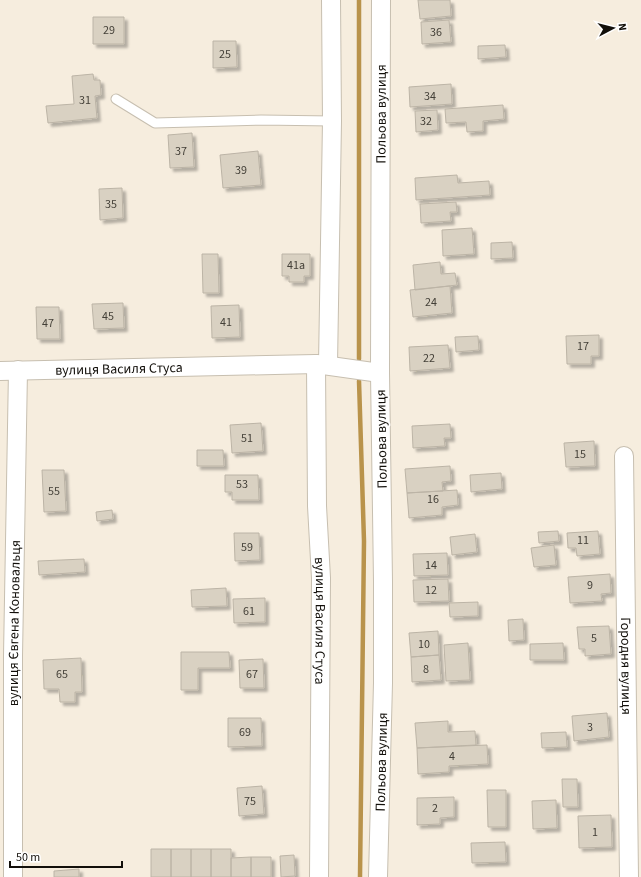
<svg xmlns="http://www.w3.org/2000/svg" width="641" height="877" viewBox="0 0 641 877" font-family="'Source Sans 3',sans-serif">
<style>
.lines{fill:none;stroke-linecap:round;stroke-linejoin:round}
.stream{stroke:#b9934b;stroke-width:4.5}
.building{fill:#d9d1c2;stroke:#bcb4a6;filter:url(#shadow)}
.service-casing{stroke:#c7bfb0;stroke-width:11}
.minor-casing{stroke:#c7bfb0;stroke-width:20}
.service{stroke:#fff;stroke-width:9}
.minor{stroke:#fff;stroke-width:18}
.labels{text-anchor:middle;stroke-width:3.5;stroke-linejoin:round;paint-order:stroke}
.number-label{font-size:12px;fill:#444038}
.street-label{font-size:14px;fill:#120f0a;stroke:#fff}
</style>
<defs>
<filter id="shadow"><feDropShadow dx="3.5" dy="3.5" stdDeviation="1" flood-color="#0004"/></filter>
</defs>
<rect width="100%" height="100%" fill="#f6edde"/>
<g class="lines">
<!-- stream -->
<path class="stream" d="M359,359V0
M359,381L364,541L360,877"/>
</g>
<!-- building -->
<path class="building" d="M418,0H450L451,16L420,19Z
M93,17H124V44H93Z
M449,20L451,42L422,44L421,22Z
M213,41H236L237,67L213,68Z
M505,45L506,57L478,59V46Z
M93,74L94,80H100L101,95L95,96L97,118L48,123L46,106L74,104L72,76Z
M451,84L452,104L410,107L409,87Z
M503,105L504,119L483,121V131L467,132L466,122L446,123L445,109Z
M437,110L438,130L416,132L415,111Z
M192,133L194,167L170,168L168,135Z
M258,151L261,185L223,188L220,155Z
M457,175L458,183L489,181L490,195L416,200L415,178Z
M122,188L123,218L100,220L99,189Z
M456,202L457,212H450L451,221L421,223L420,204Z
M472,228L474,254L443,256L442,230Z
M512,242L513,258L491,259V243Z
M202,254H218L219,293H203Z
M282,254H310V276H304V282H289V276H282Z
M440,262L441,274L455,273L457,285L415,290L413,265Z
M450,286L452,313L413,317L410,290Z
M123,303L124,328L94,329L92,304Z
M239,305L240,337L212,338L211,306Z
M36,307H59L60,339H37Z
M599,335V356H591V364H567L566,336Z
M478,336L479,350L456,352L455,337Z
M448,345L450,368L410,371L409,347Z
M261,423L263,451L232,453L230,425Z
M450,424L451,438H444L445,446L413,448L412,426Z
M594,441L595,466L566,467L564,443Z
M197,450H223L224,466H197Z
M450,466L451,481L442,482L443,491L407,493L405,469Z
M42,470H64L66,511L44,512Z
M501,473L502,489L471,492L470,475Z
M225,475H258L259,500H232V492H225Z
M457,490L458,505L442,507V515L409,518L407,493Z
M112,510L113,519L97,521L96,512Z
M558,531L559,541L539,543L538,532Z
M598,531L600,554L577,556L576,548H568L567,533Z
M234,533H259L260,560L235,561Z
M475,534L477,552L452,555L450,537Z
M554,545L556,565L534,567L531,548Z
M447,553L448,575L414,576L413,554Z
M84,559L85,572L39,575L38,561Z
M610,574L611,593L601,594L602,601L570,603L568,577Z
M448,579L449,601L414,602L413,580Z
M226,588L227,606L192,607L191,590Z
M265,598V622L234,623L233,599Z
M478,602V616L450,617L449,603Z
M523,619L524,640L509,641L508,620Z
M609,626L611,654L585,656V649H579L577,627Z
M438,631L439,655L411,657L409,633Z
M468,643L470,680L446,681L444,645Z
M563,643L564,660H530V644Z
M181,652H229L230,668H198V690H181Z
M439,655L441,680L412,682L411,657Z
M81,658L82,692H75V702H60L59,689H44L43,660Z
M263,659L264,688H240L239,660Z
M607,713L609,737L574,741L572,716Z
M228,718H261L262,746L228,747Z
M448,721V732L475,731L476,745L417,748L415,723Z
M566,732L567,747L542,748L541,733Z
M487,745L488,764L449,766V772L418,774L417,748Z
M562,779H577L578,807H563Z
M262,786L264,814L239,816L237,788Z
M487,790H506V827H488Z
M454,797V817L440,818V824L417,825V798Z
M556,800L557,828L533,829L532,801Z
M611,815L612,847L579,848L578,816Z
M505,842L506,862L472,863L471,843Z
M151,849H171V877H151Z
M171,849H191V877H171Z
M191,849H211V877H191Z
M211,849H231V877H211Z
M294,855L295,876L281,877L280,856Z
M251,857H271V877H251Z
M251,857V877H231V858Z
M79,869V877H54V871Z"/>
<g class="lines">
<!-- service casing -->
<g class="service-casing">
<path id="service" d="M116,99L155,123L261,120L332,121"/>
</g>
<!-- minor casing -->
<g class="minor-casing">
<g id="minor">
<path id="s1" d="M316,364L317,506L321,578L319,877"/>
<path d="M328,365L332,121L331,0"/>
<path id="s2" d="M0,371L316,364L380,373"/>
<path id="s3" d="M624,456L629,877"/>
<path id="s4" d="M13,877V656L18,370"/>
<path id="s5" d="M378,877L383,683V581L380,373L381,0"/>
</g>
</g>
<!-- service -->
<use href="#service" class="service"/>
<!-- minor -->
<use href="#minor" class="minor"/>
</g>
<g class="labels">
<!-- number labels -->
<g class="number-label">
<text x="109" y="34">29</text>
<text x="436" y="36">36</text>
<text x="225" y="58">25</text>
<text x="430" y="100">34</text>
<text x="85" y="104">31</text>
<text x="426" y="125">32</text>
<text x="181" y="155">37</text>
<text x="241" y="174">39</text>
<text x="111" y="208">35</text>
<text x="296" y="269">41а</text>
<text x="431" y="306">24</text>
<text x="108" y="320">45</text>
<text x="226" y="326">41</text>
<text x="48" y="327">47</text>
<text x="583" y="350">17</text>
<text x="429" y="362">22</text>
<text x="247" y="442">51</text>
<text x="580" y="458">15</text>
<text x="242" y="488">53</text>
<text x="54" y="495">55</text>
<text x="433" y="503">16</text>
<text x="583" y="544">11</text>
<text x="247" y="551">59</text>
<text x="431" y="569">14</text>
<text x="590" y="589">9</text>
<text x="431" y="594">12</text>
<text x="249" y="615">61</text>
<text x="594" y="642">5</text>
<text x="424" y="648">10</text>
<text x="426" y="673">8</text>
<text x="62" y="678">65</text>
<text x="252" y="678">67</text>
<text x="590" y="731">3</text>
<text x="245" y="736">69</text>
<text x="452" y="760">4</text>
<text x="250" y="805">75</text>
<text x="435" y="812">2</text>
<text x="595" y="836">1</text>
</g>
<!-- street labels -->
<g class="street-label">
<text dy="5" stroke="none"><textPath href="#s5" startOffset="763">Польова вулиця</textPath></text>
<text dy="5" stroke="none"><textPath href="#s2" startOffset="119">вулиця Василя Стуса</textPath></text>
<text transform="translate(381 439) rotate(-91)" y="5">Польова вулиця</text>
<text dy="5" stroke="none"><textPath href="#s1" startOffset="257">вулиця Василя Стуса</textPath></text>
<text dy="5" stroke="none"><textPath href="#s4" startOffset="254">вулиця Євгена Коновальця</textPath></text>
<text dy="5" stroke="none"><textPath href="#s3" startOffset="210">Городня вулиця</textPath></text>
<text dy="5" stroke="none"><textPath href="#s5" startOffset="115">Польова вулиця</textPath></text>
</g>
</g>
<!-- north arrow -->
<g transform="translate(613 28) rotate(83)" stroke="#ffffff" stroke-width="3" paint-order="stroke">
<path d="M0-3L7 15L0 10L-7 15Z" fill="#120f0a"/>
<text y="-6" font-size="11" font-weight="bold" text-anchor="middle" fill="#120f0a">N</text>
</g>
<!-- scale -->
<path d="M10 861v6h112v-6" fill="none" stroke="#120f0a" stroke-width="2"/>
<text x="16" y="861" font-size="12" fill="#120f0a" stroke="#ffffff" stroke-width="3" paint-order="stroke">50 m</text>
</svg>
